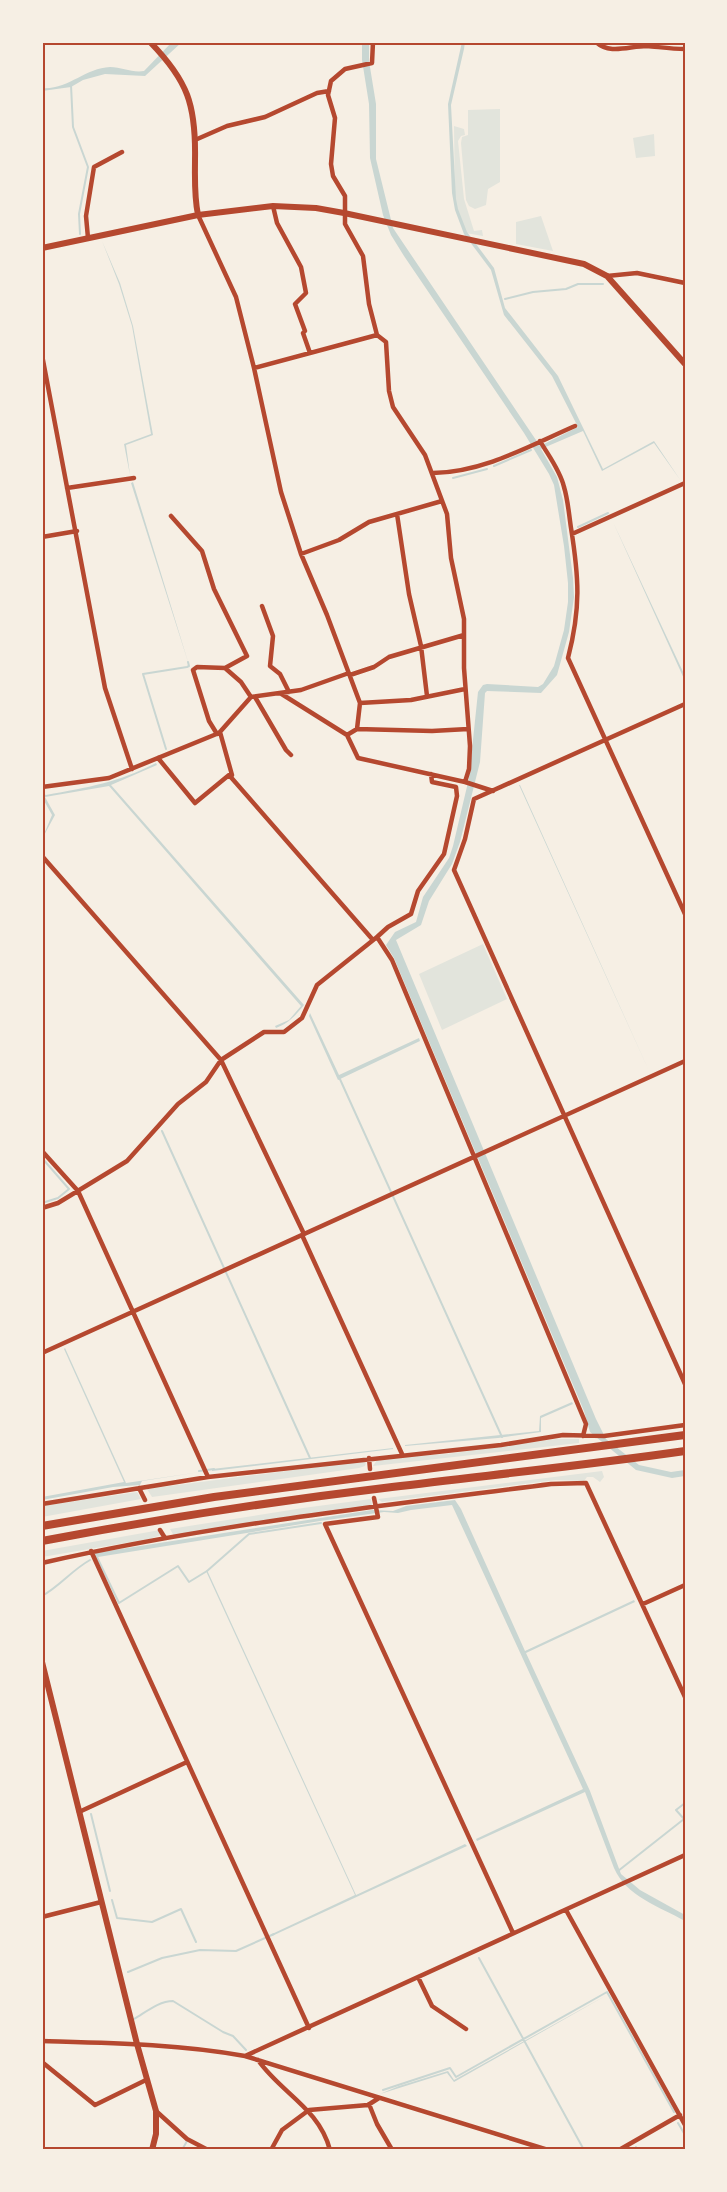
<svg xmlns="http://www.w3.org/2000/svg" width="727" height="2192" viewBox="0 0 727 2192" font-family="Cabin,sans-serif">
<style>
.green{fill:#e2e4dc}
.water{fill:#c9d6d2}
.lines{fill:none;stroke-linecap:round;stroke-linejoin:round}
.stream{stroke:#c9d6d2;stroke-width:2}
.minor{stroke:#b5482f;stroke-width:4.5}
.secondary{stroke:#b5482f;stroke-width:6}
.motorway{stroke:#b5482f;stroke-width:8}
.neatline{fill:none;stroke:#b5482f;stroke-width:2}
</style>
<rect width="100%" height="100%" fill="#f6efe4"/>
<!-- green -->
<path class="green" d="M500,109V182L488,189L486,205L475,209L469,206L466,200L461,143L462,137L468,135V110Z
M454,126L464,129L465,135L461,136L458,141L464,199L474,231L482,230L483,236L466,233L455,203Z
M654,134L655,156L636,158L633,138Z
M541,216L553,251L516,244V222Z
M483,944L507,999L442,1030L419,974Z
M556,1439H579V1443L373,1466L377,1460L382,1458L447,1454Z
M363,1461L366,1463L365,1466L359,1468L152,1497L147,1489Z
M602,1471L604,1477L600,1482L593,1477H587L584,1481L556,1480L382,1502L378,1499Z
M137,1492L141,1499L42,1517V1506Z
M371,1499L372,1506L174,1536L170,1529L303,1508Z
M160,1530L161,1535L149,1539L42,1557V1551Z"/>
<!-- water -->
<path class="water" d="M172,42H182L145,76L105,74L83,80L71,87L42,91V88C68,90 85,68 110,67C122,67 132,73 144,71Z
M362,42H369V61L376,104V159L393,228L540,446L578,427L552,376L504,315L491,270L464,234L455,210L452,193L448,104L462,42H465L464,49L451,105L456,199L458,209L467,232L494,268L505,308L558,376L603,469L654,441L681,481L654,443L602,471L583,431L541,449L557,477L563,500L573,578L574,597L569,632L557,675L541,693L487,691L485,693L480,762L460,842L452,864L429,901L421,925L396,940L596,1419L606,1439L639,1465L671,1472L685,1470V1476L672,1478L636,1470L590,1432L584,1411L394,958L386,945L395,932L416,922L423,897L449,858L453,846L469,778L478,692L483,685L487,684L538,687L543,684L554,666L564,630L568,602V583L564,546L554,485L549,474L524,433L404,256L391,235L383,215L370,158L369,104L362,60Z
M102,241L120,283L133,326L153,435L126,445L130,475L124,444L151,434L132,326L119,284Z
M133,482L189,665L131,483Z
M613,522L685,676V681Z
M156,763L157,765L111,785L304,1005C295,1016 289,1023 276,1028L275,1026L289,1020L301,1006L109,786L45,797L55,815L42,839L52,815L42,797V793L46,795C89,787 117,783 156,763Z
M519,785H520L650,1073Z
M310,1013L339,1075L419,1038L420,1041L338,1080L309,1016Z
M65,1348L126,1483L200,1472L142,1481L140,1485L113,1487L42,1500V1497L124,1482L64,1349Z
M572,1402L573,1404L541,1418V1432L498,1438L405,1446V1445L539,1431L540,1416Z
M393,1448V1449L212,1471V1469Z
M455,1500L461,1509L525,1651L634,1600L635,1602L526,1653L590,1791L621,1874L640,1890L685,1915V1921C660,1907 626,1896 614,1868L585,1792L477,1841L476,1839L583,1789L452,1505L411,1510L398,1513L384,1512L320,1521L98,1557L95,1553L372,1510L393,1511L406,1506Z
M207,1570L356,1895L465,1844L467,1846L272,1936V1934L355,1895L206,1571Z
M607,1995L454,2082L447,2073L380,2094L399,2086L448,2071L454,2080Z"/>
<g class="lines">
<!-- stream -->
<path class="stream" d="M71,85L73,127L88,167L79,214L80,234
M505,299L533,292L566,289L578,284H603
M494,466L531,450
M453,478L487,469
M578,527L608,513
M166,749L143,674L187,667L189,666L188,662
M339,1077L502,1437
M162,1131L310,1458
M42,1158L69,1189L58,1198L42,1203
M199,1471L214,1469
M96,1555L119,1603L178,1566L189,1582L207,1571L249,1534L321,1523
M42,1596C60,1586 72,1570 90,1560
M91,1814L110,1891
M618,1871L684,1819L676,1810L685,1803
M112,1900L117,1918L152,1922L181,1909L196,1942
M479,1958L584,2150
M128,1972L162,1958L200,1950L236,1951L274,1934
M134,2019C146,2012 159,2001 173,2001L223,2032L233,2036L246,2050
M383,2090L450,2068L456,2077L607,1992L674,2112
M678,2123L685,2135
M636,2147L637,2150
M182,2150L187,2141"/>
<!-- minor -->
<path class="minor" d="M373,42L372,63L345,69L331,81L328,95L335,118L331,164L333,176L345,196V224L363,256L369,304L377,335L386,342L389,391L393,407L425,455L447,514L451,558L464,619V668L470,746L469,769L465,782
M596,42C610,55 629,46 647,46C659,47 672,49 685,49
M195,140L227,126L265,117L317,93L329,91
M273,206L277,223L301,267L306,293L295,304L305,331L303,333L310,353
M198,215L236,297L254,368L281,492L301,554L327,615L360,703L357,729L347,735
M88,238L86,216L94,167L122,152
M607,276L637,273L685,283
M42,355L105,688L132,769
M254,368L377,335
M540,441C548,455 560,470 564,487C568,500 569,515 571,528C579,578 581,608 568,658L685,914
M433,473C484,472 529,446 575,426
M67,488L134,478
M397,514L409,594L421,646L427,696
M171,516L202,551L214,589L247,656L225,668L197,667L193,670L209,721L217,734
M572,534L685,483
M42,537L77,531
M301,554L339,540L369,522L442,501
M262,606L273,636L270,666L280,674L289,692
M225,668L241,682L251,697
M350,675L374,667L389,657L464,635
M280,693L347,735L358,758L465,782L493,791
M255,697L286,750L291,755
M360,703L411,700L465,689
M685,704L474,799L465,839L454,870L685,1384
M357,729L432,731L468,729
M220,732L232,775
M158,758L195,803L229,775L373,940
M431,774L432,782L456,787L457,796L444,854L418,891L411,914L388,927L377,937L392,960L586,1424L583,1436
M42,787L109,778L219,733L251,697L301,690L349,673
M42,856L221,1060L304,1234
M42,1151L78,1191L208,1477
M42,1208L58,1203L127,1161L178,1104L206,1082L221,1060L264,1032H284L302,1018L317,985L377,937
M302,1235L402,1454
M42,1353L685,1061
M369,1458L370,1469
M139,1488L145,1500
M374,1498L378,1517L325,1524L513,1933
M42,1504L208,1477L501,1445L563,1435L604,1436L685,1425
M160,1530L165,1538
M91,1551L309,2028
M42,1563C209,1525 381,1506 551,1484L586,1483L685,1697
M643,1604L685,1585
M79,1812L187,1762
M566,1910L685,2125
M42,1917L101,1902
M418,1977L432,2006L466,2029
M42,2041C110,2043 178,2044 245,2056L548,2150
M245,2056L685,1855
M258,2060C281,2093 319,2108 330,2150
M42,2062L95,2105L146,2080
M369,2104L377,2124L391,2148
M156,2111L187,2139L208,2150
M271,2150L282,2130L309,2110L368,2105L379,2098
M619,2150L680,2115"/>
<!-- secondary -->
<path class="secondary" d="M150,42C188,81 196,105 195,159C195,178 194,196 198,215
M42,248L198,215L273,206L316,208L344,213L584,264L607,276L685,364
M42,1662L137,2044L156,2111V2134L152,2150"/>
<!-- motorway -->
<path class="motorway" d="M42,1526L214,1497L685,1435
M42,1541C158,1519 275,1501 392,1487C490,1475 588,1465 685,1451"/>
</g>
<!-- border -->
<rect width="727" height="2192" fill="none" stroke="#f6efe4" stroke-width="87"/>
<rect x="44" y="44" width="640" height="2104" class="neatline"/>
</svg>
